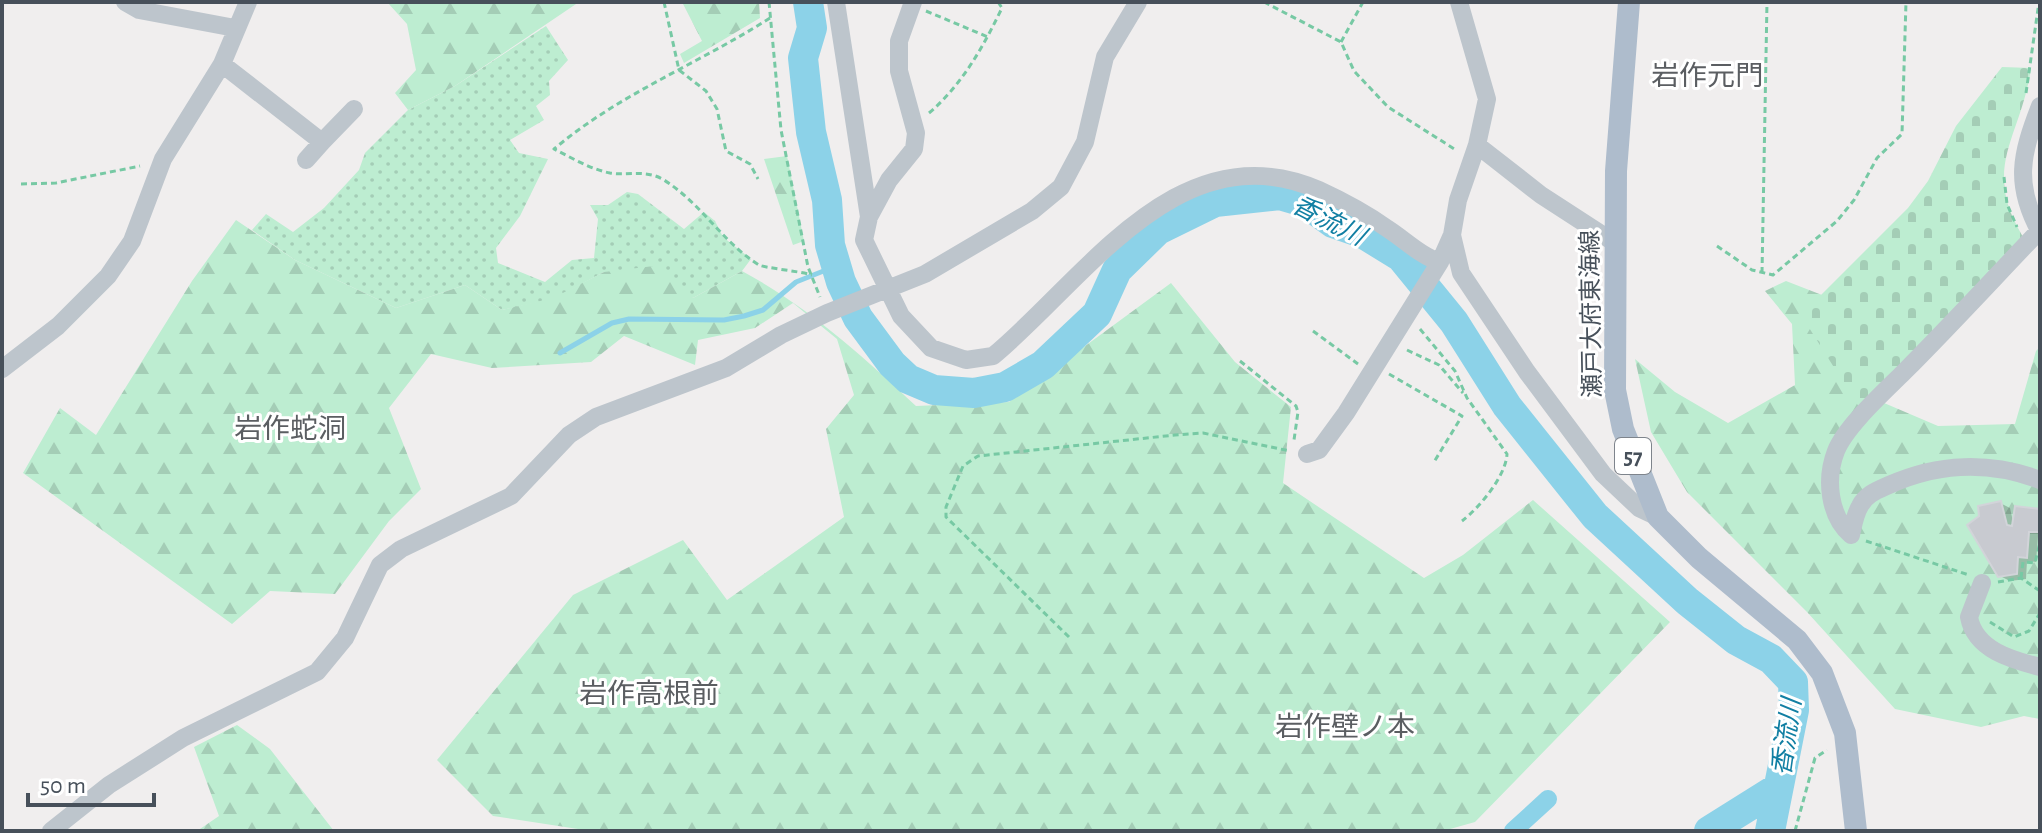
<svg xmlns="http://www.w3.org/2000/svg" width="2042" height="833" viewBox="0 0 2042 833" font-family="'Alegreya Sans','Noto Sans JP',sans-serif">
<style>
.grass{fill:url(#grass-dots)}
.forest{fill:url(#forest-firs)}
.cemetery{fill:url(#cemetery-stones)}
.shadow{fill:#0003}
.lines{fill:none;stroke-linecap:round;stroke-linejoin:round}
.stream{stroke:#8cd2e8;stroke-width:5}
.canal{stroke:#8cd2e8;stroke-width:18}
.river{stroke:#8cd2e8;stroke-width:30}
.building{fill:#c8cad0;stroke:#d2d4d9;stroke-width:2}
.path{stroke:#77c9a4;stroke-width:3;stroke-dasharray:6 4;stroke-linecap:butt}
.minor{stroke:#bdc5cc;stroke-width:18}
.major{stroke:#aebccc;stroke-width:22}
.labels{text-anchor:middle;stroke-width:6;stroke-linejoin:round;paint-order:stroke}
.shield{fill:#fff;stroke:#7e848c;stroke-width:2}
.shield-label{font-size:22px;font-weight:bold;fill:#47505a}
.street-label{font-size:24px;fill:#47505a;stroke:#fff}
.water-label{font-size:26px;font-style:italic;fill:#117fa3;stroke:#fff}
.quarter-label{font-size:28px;fill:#5b5e62;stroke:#fff}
</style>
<defs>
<pattern id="grass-dots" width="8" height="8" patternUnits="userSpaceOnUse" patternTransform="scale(2)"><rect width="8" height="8" fill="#bdedd1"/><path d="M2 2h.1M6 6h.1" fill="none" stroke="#a4cdb6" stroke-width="1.8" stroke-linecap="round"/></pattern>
<pattern id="forest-firs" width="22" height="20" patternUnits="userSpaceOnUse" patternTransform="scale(2)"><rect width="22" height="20" fill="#bdedd1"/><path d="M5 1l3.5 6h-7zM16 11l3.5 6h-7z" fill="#a4cdb6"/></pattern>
<pattern id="cemetery-stones" width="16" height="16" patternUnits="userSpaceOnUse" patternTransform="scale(2)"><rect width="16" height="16" fill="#bdedd1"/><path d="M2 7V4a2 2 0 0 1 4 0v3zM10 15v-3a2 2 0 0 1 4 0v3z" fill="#a4cdb6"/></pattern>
</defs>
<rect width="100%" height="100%" fill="#f0eeee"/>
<!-- grass -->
<path class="grass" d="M546,26L568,60L549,81L550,95L536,106L544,120L510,140L519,153L548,159L520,216L496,248L498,263L545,282L572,260L594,258L598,219L590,205H608L627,192L638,194L684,229L704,212L715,221L723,237L751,259L742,271L693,298L604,272L553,299L502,310L465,285L396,308L295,260L252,230L266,214L293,232L324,208L359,170L365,153L408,110L455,86Z"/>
<!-- forest -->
<path class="forest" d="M387,2H579L455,86L408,110L395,93L416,70L407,24Z
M682,2H759L760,18L684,63L680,54L702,41Z
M787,156L804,241L793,245L764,159Z
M236,220L295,260L396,308L465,285L502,310L553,298L604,272L654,266L693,298L742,271C807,306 863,356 916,406L1009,402L1171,283L1235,362L1291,407L1283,483L1424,578L1463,555L1533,500L1670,622L1475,822L1443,831H591L493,816L437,760L573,595L683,540L727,600L844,517L826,429L854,395L837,339L793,303L755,328L698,340L695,365L624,336L591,362L492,368L431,354L389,408L421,489L389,521L335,594L270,591L232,624L23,473L60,408L96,435L192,281Z
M1786,281L1840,302L1863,394L1938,426L2015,424L2036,351L2040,347V719L2024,716L1981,727L1895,709L1807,612L1687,492L1651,432L1635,359L1675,392L1728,423L1795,385L1792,324L1765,291Z
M237,725L270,749L334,831H197L219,816L194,747Z"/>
<!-- cemetery -->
<path class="cemetery" d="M2002,67L2031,68C2021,140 1978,168 2027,243L1864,415L1801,315L1908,208L1928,181L1956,126Z"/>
<!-- shadow -->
<path class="shadow" d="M2000,503L2010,508L2014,526L2040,511L2036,562L2027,561L2026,579L2010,581L2000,576Z"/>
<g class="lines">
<!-- stream -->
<path class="stream" d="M560,353L612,323L629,319L724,320L744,316L763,310L796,282L836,266"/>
<!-- canal -->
<path class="canal" d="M1513,831L1548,799"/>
<!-- river -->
<path class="river" d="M808,2L812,28L803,58L811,132L827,200L830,245L841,282L858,318L892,364L908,379L934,390L974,393L1005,387L1043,365L1097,314L1117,270L1158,230L1215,202L1280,195L1304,202L1333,223L1362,233L1401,257L1454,322L1507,406L1595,516L1687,601L1736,640L1771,659L1793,682L1794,710L1770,831
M1709,831L1776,789"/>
</g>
<!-- building -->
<path class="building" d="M2001,501L2007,525L2012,526L2015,506L2040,509L2039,532H2029L2027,558L2018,557L2017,574L1998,577L1967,525L1979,516L1978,506Z"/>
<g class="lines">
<!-- path -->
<path class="path" d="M664,2L679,70L706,91L717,109L726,151L750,164L758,179
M769,2L781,130L808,267L820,297
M1264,2L1341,42L1354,71L1388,107L1456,150
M926,11L988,37
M770,18C698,64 619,94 554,149C572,158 590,169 610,173C629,176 646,169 664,180C702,204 722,242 759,265C765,268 799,271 812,275
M1341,42L1363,2
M2026,93L2039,2
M929,113C962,85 983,47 1002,8L998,2
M2004,177L2007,204L2017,227
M21,184L56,183L140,166
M1717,246L1752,270L1773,275L1837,221L1854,200L1877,158L1902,134L1906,2
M1762,273L1767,2
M1420,329L1455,371L1467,398L1507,454C1506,476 1479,508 1462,521
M1313,331L1358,364
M1407,350L1439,365L1463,393
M1240,361L1296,406L1298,412L1294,440
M1389,374L1462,416L1434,462
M1866,541L1969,575
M2021,578L2023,562L2035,563L2040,542
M1998,582L2021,578L2040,591
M1990,622L2014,637L2029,631L2040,613
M1069,637L946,517V507L963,466L978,456L1175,435L1203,433L1290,451
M1795,831L1815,758L1827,750"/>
<!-- minor -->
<path class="minor" d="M125,2L139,10L235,28
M836,2L869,217
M913,2L899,41V71L916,133L914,149L889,180L869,217L864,240L901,316L931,348L966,360L993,356C1086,279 1179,129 1319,190C1343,201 1367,214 1388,229C1405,240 1421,256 1440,262
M222,64L322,142L354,109
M2040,106C2021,155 2014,184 2040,232
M1477,145L1541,195L1615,243
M306,160L322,142
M2039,231C1994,278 1950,326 1904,372C1884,392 1846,426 1836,451C1825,479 1829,516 1851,535C1853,526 1855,514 1860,506C1866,494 1878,490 1889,485C1938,463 1990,461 2040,480
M1452,235L1461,273L1527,372L1603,474L1639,508L1658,517
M2,369L58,326L108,276L132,241L163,159L222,64L248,2
M1307,454L1319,450L1346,413L1440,262L1452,235L1458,200L1477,145L1487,99L1459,2
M1982,583L1969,617C1975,650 2012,660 2040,667
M51,831L109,785L183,738L317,672L345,638L380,565L401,549L511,496L569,435L596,417L726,368L781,335L827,313L925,274L1032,211L1061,187L1085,142L1105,57L1138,2"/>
<!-- major -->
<path class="major" d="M1629,2L1616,171L1615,390L1623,429L1658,517L1699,558L1797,640L1822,673L1845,733L1856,831"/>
</g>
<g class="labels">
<!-- shield labels -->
<rect class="shield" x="1615" y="438" width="36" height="36" rx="6"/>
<g class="shield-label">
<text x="1633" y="464">57</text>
</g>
<!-- street labels -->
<g class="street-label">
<text transform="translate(1591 314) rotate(-91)" y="8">瀬戸大府東海線</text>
</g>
<!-- water labels -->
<g class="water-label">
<text transform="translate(1329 220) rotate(27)" y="9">香流川</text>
<text transform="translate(1786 737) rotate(-82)" y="9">香流川</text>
</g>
<!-- quarter labels -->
<g class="quarter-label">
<text x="1707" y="85">岩作元門</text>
<text x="290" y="438">岩作蛇洞</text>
<text x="649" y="703">岩作高根前</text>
<text x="1345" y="736">岩作壁ノ本</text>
</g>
</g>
<!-- border -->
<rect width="2042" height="833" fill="none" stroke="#47505a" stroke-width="8"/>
<!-- scale -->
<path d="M28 793v12h126v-12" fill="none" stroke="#47505a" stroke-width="4"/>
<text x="40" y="793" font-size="24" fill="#47505a" stroke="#ffffff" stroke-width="6" paint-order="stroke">50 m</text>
</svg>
